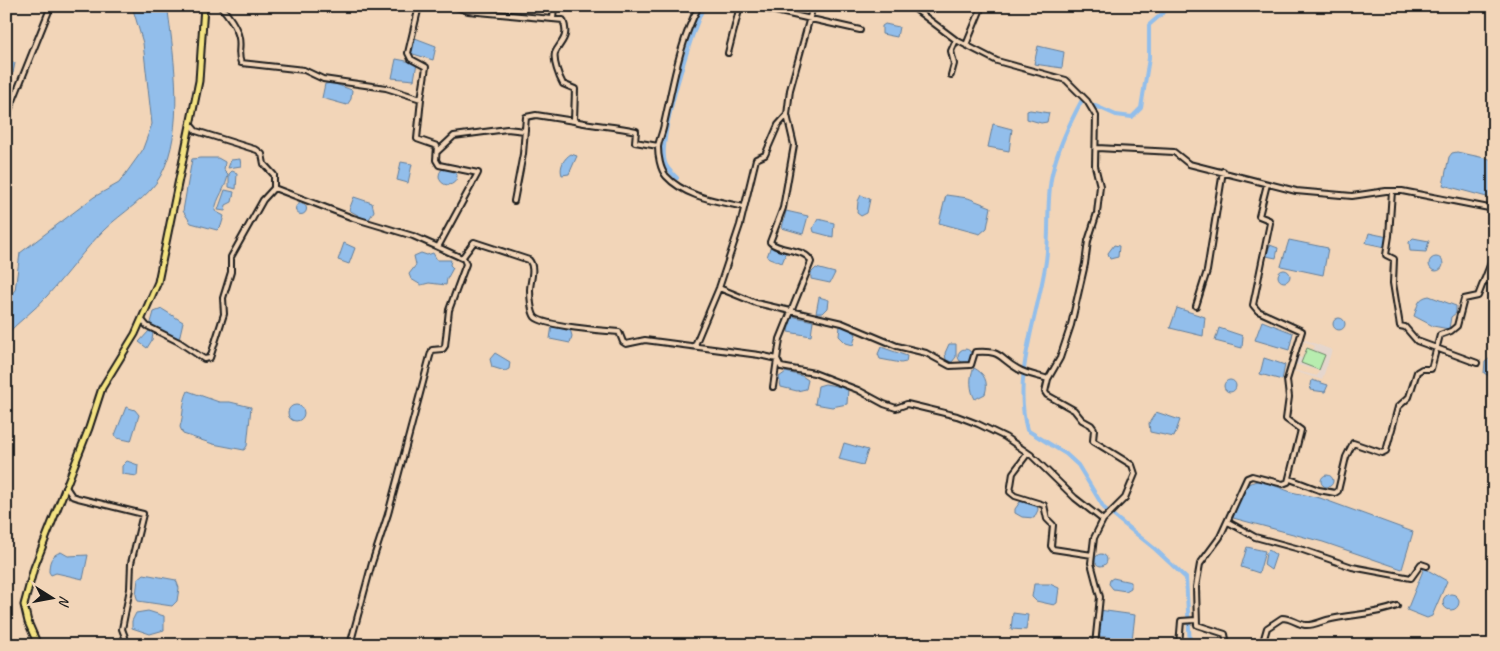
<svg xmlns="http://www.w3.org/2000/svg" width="1500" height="651" viewBox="0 0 1500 651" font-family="Caveat,sans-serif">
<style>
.built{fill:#e5d6cd;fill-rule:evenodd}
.green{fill:#b7edaf;stroke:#6a8466}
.water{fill:#92beeb;stroke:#637d98}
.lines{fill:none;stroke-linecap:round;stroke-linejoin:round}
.canal{stroke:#92beeb;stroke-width:4}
.minor-casing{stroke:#1c1c1c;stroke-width:8}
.major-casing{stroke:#1c1c1c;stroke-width:9}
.minor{stroke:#f2d5b8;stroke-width:4}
.major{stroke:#f4e382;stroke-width:5}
</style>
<rect width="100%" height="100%" fill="#f2d5b8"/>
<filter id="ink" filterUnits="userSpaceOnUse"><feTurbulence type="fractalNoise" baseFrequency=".02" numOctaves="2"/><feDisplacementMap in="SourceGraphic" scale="10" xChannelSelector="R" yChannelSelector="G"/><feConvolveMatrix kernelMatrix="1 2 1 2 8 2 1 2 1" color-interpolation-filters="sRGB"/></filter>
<g filter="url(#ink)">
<!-- built -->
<path class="built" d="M1303,339L1332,350L1322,380L1291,370ZM1304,341L1315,346L1313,350L1307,347L1302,358L1297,357ZM1295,364L1319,371L1317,376L1293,370Z"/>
<!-- green -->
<path class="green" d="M1307,348L1325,355L1319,370L1301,363Z"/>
<!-- water -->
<path class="water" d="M132,6H166L168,11C174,59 185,130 161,175C149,198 122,212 104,230C84,250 67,274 47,296C35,310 19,321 6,335V301L15,290L20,253L94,197L119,183L142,151L152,124L143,43Z
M885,24L899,27L897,37L882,34V26Z
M415,38L436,46L433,60L410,53Z
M1038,46L1064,52L1062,68L1034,64Z
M6,59L15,63L13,73L8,78H6Z
M396,59L417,63L414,80L392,78Z
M332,83L352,90L351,99L347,105L322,98L325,84Z
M1030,110L1049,113L1047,122L1041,123L1027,119V111Z
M993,124L1012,129L1009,151L988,147Z
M1457,152L1494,160V199L1443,185L1449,157L1452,153Z
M571,154L577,156L569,174L562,175C559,167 564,158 571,154Z
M200,158H218L225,162L224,170L228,174C227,187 216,198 215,211L224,216L221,226L217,230L191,223L183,211L192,159Z
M240,159L241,166L228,168L231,160Z
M401,162L412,164L408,183L397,180Z
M439 176a9 9 0 1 1 18 0a9 9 0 1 1-18 0Z
M232,171L237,173L236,189L229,187V174Z
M225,190L234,192L232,202L226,205L225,211L218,210Z
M861,195L870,199L867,213L861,216L857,213L858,201Z
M946,195L968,198L991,207L987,228L980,234L939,223Z
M354,197L372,203L374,211L368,221L349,210Z
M295.5 209a5.5 5.5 0 1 1 11 0a5.5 5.5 0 1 1-11 0Z
M786,211L808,216L803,234L782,228Z
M818,219L834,223L833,237L814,232L813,228Z
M1369,233L1388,237L1385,247L1366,243Z
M1413,238L1429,241L1426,252L1410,251L1409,242Z
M1289,240L1328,248L1323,275L1281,266Z
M344,243L355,248L349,264L338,260Z
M771,245L787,251L782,263L767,257Z
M1114,245L1119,246L1118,257L1110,259L1108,253Z
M1270,245L1278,248L1276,258L1266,256Z
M421,253L427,255L433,253L437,260H451L450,265L453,268L447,279L446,285L429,283L421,285L411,279L409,274L416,265L414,256Z
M1429 264a7 7 0 1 1 14 0a7 7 0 1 1-14 0Z
M816,268L835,273L830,283L811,279V273Z
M1278 276a6 6 0 1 1 12 0a6 6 0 1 1-12 0Z
M1429,296L1456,306V313L1451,317L1449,329L1433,326L1414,316C1418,306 1417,298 1429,296Z
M819,297L829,300L828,308L823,313H816Z
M1177,308L1205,317L1203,336L1170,328Z
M162,309L183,322L179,339L150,326L154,312Z
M791,316L813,321L811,336L788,332Z
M1333 324a6 6 0 1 1 12 0a6 6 0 1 1-12 0Z
M1262,321L1293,333L1289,350L1255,340Z
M552,325L570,329L572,336L570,343L550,339Z
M845,325L856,334L853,345L846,343L839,336L840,326Z
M1219,328L1243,336L1242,348L1215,341Z
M149,331L153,333L152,340L147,348L139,342Z
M949,344H956V357L952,362L946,360L945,353Z
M881,347L907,356L906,362L901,363L880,359L878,354Z
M958 356a7 7 0 1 1 14 0a7 7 0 1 1-14 0Z
M495,353L510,362L509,369L505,371L492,367L490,359Z
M1494,355V379L1484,373L1485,362Z
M1264,358L1285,365L1282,380L1260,374Z
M974,368C984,373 989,382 985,394L975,399C970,391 969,376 974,368Z
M786,372L802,376L808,380L806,389L797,391L781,387L779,377Z
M1224 386a6 6 0 1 1 12 0a6 6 0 1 1-12 0Z
M1312,380L1328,385L1325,392L1310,390Z
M825,384L848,388L847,404L832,407L815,404L818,386Z
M188,391L219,402H230L251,407L247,446L244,450L213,444L183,434L180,427C184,414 182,403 188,391Z
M288 413a8 8 0 1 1 16 0a8 8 0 1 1-16 0Z
M126,407L135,410L139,415L131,441L117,438L115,435Z
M1156,412L1180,420L1174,437L1150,432L1149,423Z
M844,443L868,450L863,465L839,459Z
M127,461L138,465L137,476L122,474V466Z
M1321 481a6 6 0 1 1 12 0a6 6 0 1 1-12 0Z
M1260,480L1291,492L1320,498L1413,532L1402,569L1323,542L1233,518L1244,485Z
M1024,501L1037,504L1038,510L1034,518L1022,517L1015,513V509L1020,502Z
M1247,547L1265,551L1259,573L1241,567Z
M1269,550L1276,555L1271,570L1264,565L1266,553Z
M61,552L68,556L88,555L83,579L56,573L51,575L49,572C49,562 51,555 61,552Z
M1095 560a6 6 0 1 1 12 0a6 6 0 1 1-12 0Z
M1424,568L1447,581L1432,616L1427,618L1407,610Z
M144,574L176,580L179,588L177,601L172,606L138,601L136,595L138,579Z
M1113,578L1131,582V588L1126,591L1113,589L1109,584L1110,580Z
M1034,584H1050L1059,588L1057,603L1054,605L1036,601L1032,597Z
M1443 602a8 8 0 1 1 16 0a8 8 0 1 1-16 0Z
M1099,610L1135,615L1132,640L1097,636Z
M148,611L164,616V630L150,634L132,628V621L136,613Z
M1013,613L1028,615L1026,630L1011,629Z"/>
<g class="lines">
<!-- canal -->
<path class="canal" d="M1171,6L1149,25V58L1141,108L1132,117L1116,115L1082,100C1069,124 1058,147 1052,174C1046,200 1050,234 1046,261C1038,317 1012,374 1027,430L1066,454L1078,465L1104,508L1155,549L1186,578L1190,645
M677,178C673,174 667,169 665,163C657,140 692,30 704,6"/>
<!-- minor casing -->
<g class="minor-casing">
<path id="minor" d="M220,6C228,14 237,27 239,38C241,47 237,54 241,63L304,70L323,79L386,88L421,99L417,139L437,146L436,160L439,165L478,173L438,247L464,259L466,264L449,310L445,346L443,349L432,350L430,356L388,514L372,563L350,645
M419,6L408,53L411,59L426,67L421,99
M453,6L468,11L563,20C570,38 560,42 555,53C553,61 559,77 563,84L575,89L574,121C595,126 615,126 636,131L635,142L658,146
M699,6C679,43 673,85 664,124C663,132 659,139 658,147C658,155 660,169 666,176C685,197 717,201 744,207
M911,6L956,40L997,61L1066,80L1087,101L1096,116L1095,166L1100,186L1097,213L1088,241L1085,264L1071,325L1060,358L1048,379
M553,19L554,6
M966,45L982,6
M728,53L739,10L744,7L762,8L860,30
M951,75L954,64L951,51L956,40
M6,118L51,6
M190,124L196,131L257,150L262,154L264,164L274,175V188L353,218L413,236L438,247
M1097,148L1174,152L1189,164L1296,191L1352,196L1386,191H1402L1494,209
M438,151L454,136L507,129L525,131
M1392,191L1389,236L1386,255L1394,259L1393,283L1400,326L1405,327L1417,341L1477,363
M514,201L523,154L526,117L536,115L574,121
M462,258L474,242L529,260C536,268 530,281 530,290C530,296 531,312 535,317C544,326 604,331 619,332L623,342L626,344L645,340L759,355L777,359L781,367L814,373L858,390L884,404L896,408L907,404L957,416L978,424L1005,437L1031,455L1075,498L1103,520
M1484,280L1494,283
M719,288L756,303L842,323L897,346L926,353L950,366L971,365L975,352C1003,350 998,358 1018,369C1026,374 1039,376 1048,379L1045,392L1047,395L1074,410L1082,420L1091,425L1094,429L1093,441L1132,465L1135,474L1125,498L1103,520L1094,538L1091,563L1100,597L1095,645
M1196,306L1207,271L1223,171
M142,320L147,326L179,342L204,359L210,358L224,314L223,298L231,272V257L263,200L274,188
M695,345L719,288L740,225L756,159L765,155L778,125L787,115L790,90L813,6
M773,387L780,339L811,262C807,248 779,252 770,242L783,208L794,145L787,115
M1028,453L1013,473L1010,492L1015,496L1044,505L1047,519L1053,525L1051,546L1053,549L1092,555
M1290,479L1319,490L1335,493L1338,491L1346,457L1353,443L1382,453L1386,451L1398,407L1409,397L1417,372L1422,369H1431L1440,335L1451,331L1457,326L1464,299L1478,296L1494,255
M66,487L72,496L78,498L143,514L131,563L130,589L122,629L125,637L123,645
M1228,522L1255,537L1303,550L1352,567L1411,578L1421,564L1427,566
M1179,645L1181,621L1196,620
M1227,645L1225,634L1197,625L1196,587L1200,564L1220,537L1247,478L1252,476L1283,484L1288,482L1301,430L1286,419L1289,397L1287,380L1302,331L1258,311L1253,305L1270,223L1269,220L1259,216L1267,184
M1262,645L1267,628L1282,618C1291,618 1297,624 1305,625C1313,626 1319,622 1327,620C1351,614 1375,615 1397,606"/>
</g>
<!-- major casing -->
<g class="major-casing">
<path id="major" d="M38,645L28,622L24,605L34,568L89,428L102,388L135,334L158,282L199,81L204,6"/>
</g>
<!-- minor -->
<use href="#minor" class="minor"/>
<!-- major -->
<use href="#major" class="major"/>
</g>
</g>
<!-- margin -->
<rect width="1500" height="651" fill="none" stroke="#f2d5b8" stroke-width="25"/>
<rect x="12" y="12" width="1475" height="626" fill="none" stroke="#1c1c1c" stroke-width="2" filter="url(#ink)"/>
<!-- north arrow -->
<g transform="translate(52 598) rotate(101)" stroke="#f2d5b8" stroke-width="4" paint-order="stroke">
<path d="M0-4L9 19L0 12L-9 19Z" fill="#1c1c1c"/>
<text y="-8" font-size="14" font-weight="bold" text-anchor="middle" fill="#1c1c1c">N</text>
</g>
</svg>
